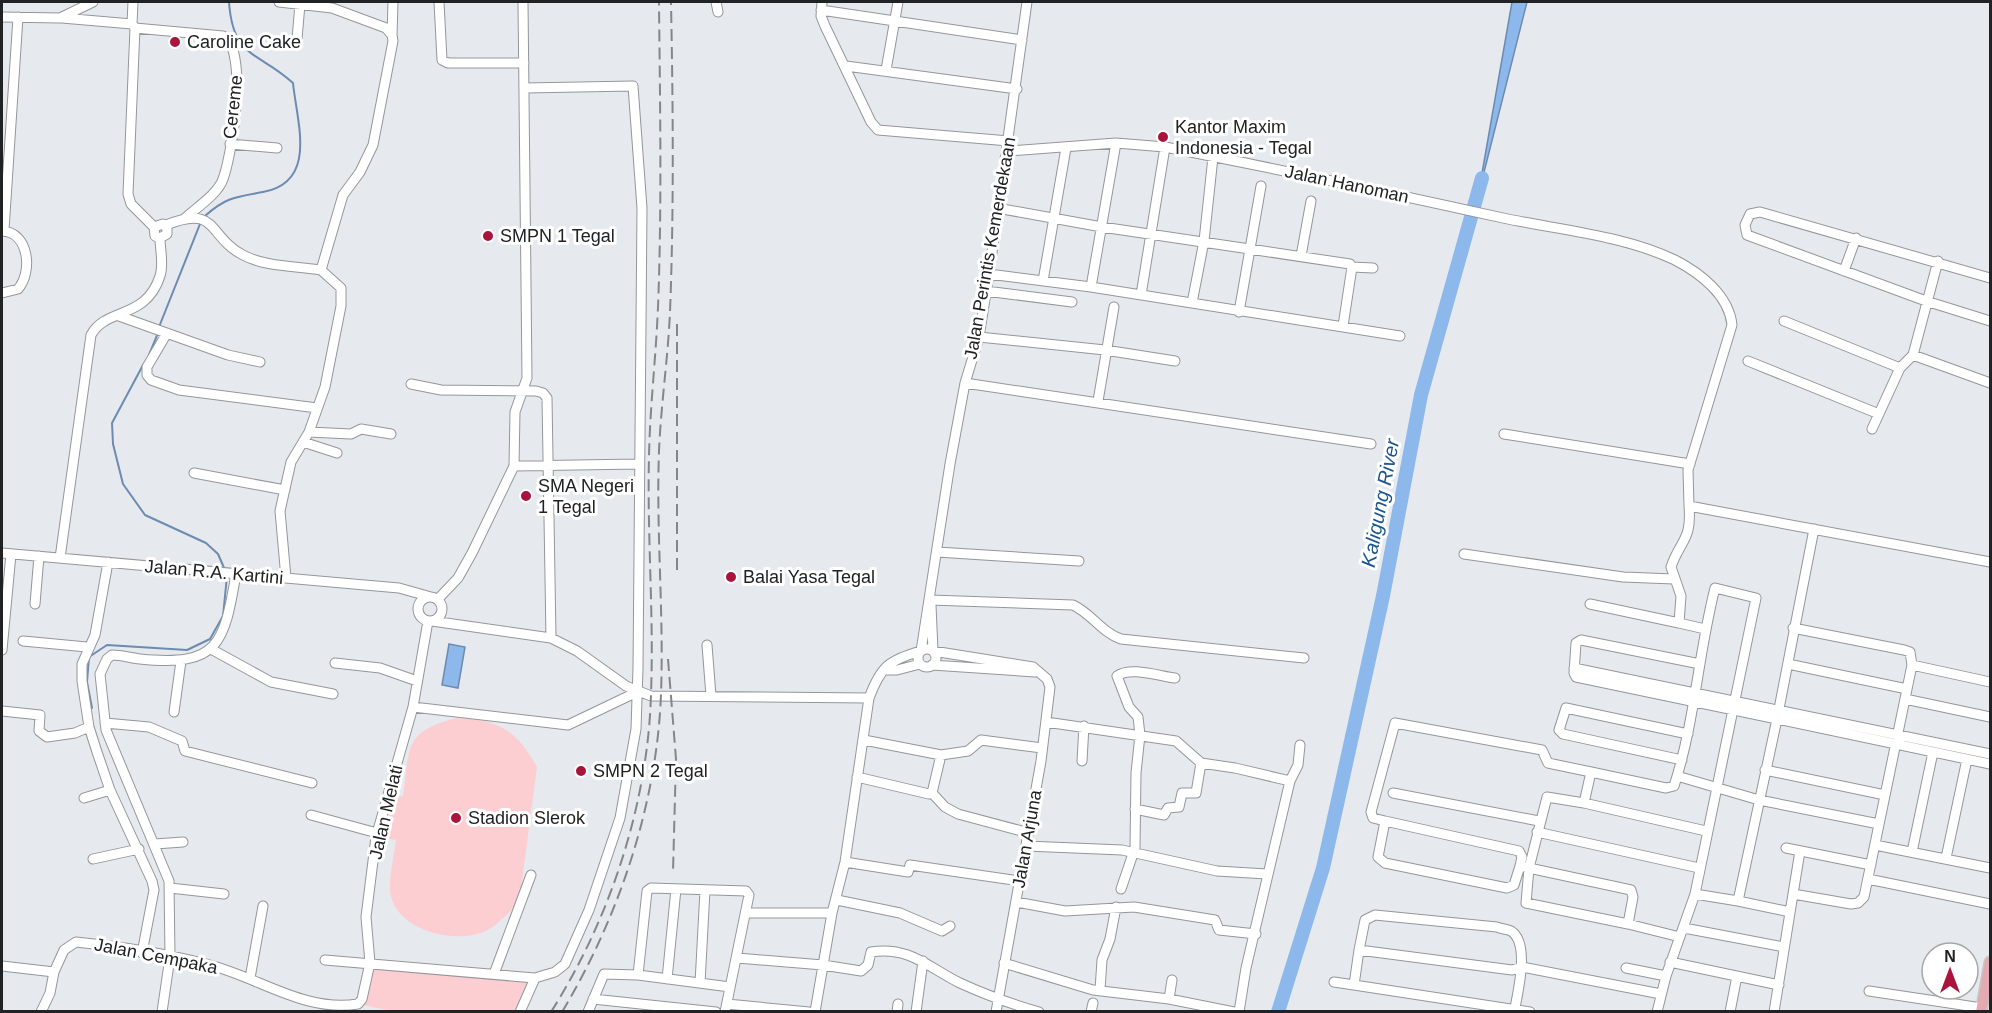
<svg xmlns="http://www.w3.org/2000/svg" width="1992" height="1013" viewBox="0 0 1992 1013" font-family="Arial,sans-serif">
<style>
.green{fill:#fdced1}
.water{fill:#8db8ec;stroke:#6d8bb0;stroke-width:1.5}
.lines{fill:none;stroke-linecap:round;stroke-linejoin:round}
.stream{stroke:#6d8bb0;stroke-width:2}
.river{stroke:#8db8ec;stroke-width:14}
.minor-casing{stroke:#93979b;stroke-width:11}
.major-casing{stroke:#c5c6c6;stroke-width:13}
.minor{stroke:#fff;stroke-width:9}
.major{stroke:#e5aab1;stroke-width:10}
.rail{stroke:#84868a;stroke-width:2;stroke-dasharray:12 6;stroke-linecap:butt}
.poi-dot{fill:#a9133c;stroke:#fff;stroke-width:2}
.labels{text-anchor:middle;stroke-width:6;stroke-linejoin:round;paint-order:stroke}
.poi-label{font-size:18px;fill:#212224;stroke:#fff;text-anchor:start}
.street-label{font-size:18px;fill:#212224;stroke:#fff}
.water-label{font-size:20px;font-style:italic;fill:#1a5592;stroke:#fff}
</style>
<rect width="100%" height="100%" fill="#e6eaef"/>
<!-- green -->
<path class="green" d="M457,718C499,720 517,730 537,767L519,904C508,912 500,923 488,930C457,946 394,931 390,891C389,875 394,856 396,840L376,837L386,798L403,796C410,748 403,731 457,718Z
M370,963L535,978L520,1011L397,1012L358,1004Z"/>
<!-- water -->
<path class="water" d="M1512,2H1527L1478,196Z
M449,644L465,647L458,688L442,685Z"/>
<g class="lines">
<!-- stream -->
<path class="stream" d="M205,216C226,197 236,197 263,192C318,182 297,123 293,83C258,51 233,59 229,2
M159,327L200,224
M149,355L158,333
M143,365L112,423L113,444L123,484L145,515L206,543L218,554L225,570
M92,708L87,682L89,657L107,645L187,650L210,639L223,616L227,576"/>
<!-- river -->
<path class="river" d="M1278,1012L1323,868L1383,596L1421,395L1482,178"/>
<!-- minor casing -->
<g class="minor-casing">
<path id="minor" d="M279,2L332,8L386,28L392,35L393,41L373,145L360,172L343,195L321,270L341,288V306L325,387L309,432L291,462L280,511L286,578
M439,2L442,60L448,63H524
M716,2L718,12
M822,2L821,16L825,26L871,122L878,130L1009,141
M821,10L1022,40
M2,17L60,18L93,2
M62,18L132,24L135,28
M132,24L133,2
M135,28L223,36C249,49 232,155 223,179C218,194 196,208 184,219
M135,28L128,194L131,204L154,227L155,236L160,238L167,234V228L163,224L154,227
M392,35L393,2
M297,39L300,4
M846,66L1017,89
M886,70L898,2
M230,144L277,148
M1008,151L1116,143L1165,147C1278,169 1390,193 1503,218C1559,230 1622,235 1675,260C1700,273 1729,295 1732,325L1688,470L1689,506L1990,562
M997,208L1102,227L1350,264L1352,267L1343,326
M166,225C218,204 207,236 243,255C265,267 296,266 321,270
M4,230L18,17
M2,231C29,232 33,272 18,289L2,293
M1301,256L1311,201
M1938,261L1913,355L1990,383
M1352,267L1373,268
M1844,271L1856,238
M989,274L1091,287L1400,336
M1990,278L1760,212L1750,214L1745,225L1747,235L1926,301L1990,321
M1043,281L1066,148
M1091,287L1116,143
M986,291L1072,302
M1141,295L1165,147
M1192,303L1204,241L1213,157
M1239,312L1261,186
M119,316L228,355L260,362
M1784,321L1900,368
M167,333L147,367V375L151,380L179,390L317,408
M979,337L1105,350L1175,361
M1748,361L1879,414
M965,383L1371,444
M411,384L441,390L536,391L543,393L547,398L551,638
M1098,401L1114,307
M1872,429L1900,368L1913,355
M309,432L351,434L361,429L391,434
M1504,434L1690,464
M303,442L337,453
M514,466L638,464
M194,473L285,490
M1689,506C1692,541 1680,540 1671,567L1681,596L1679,623L1705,629
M937,552L1079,561
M2,553L399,588L431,597
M1464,554L1623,577L1674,579
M60,558L91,335C106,307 146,320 160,276C164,264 160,250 160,238
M108,562L95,635L82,664V681L89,727L97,752L110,790L152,881L154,890L142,953
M418 609a12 12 0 1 1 24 0a12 12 0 1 1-24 0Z
M438,599L458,578L472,553L514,466L515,412L527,378L523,2
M930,600L1073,605C1092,614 1101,632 1121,639L1304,658
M35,604L39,556
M1590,604L1679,623
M931,605L933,651L1033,667L1047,679L1050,687L1041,761L996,1012
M432,621L551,638L577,651L626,686L651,696L869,698C881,666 889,660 921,651L950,464L965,383L979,337L989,274L1027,2
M1793,628L1904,650L1910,652L1912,665
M23,641L87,647
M707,645L711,696
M918 658a9 9 0 1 1 18 0a9 9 0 1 1-18 0Z
M211,649L271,682L333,694
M2,650L11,554
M335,663L380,668L417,681
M1700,664L1581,640L1576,643L1574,673L1576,677L1777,719L1814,529
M1788,664L1907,689
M932,665L1035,672
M1574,668L1990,754
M884,670H897L920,664
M1905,699L1990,717
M413,707L568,725L637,692
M2,711L40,715L39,731L47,737L75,733L89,727
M174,712L181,661
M1046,722L1176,741L1201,763L1235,768L1290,781L1246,968L1239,1012
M105,723L149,727L182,741L185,751L312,783
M864,740L941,755L968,751L981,740L1042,748
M1682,760L1563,734L1559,730L1566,708L1688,734
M1082,761L1084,726
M1765,770L1885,795
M1677,776L1759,800L1879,824
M857,777L929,794L932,793L941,755
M1290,781L1298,765L1300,745
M932,793L945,807L958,814L1029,833
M1393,793L1539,821
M84,798L110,790
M1584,803L1547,797L1529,868L1631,890L1633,897L1628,924L1680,937
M1135,809L1164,815L1168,808L1179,807L1182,793H1196L1201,763
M311,815L377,833
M1385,821L1373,818L1371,812L1395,723L1542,750L1548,763L1591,772
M1537,832L1699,868
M155,844L183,842
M1875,845L1990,868
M1026,846L1122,850L1217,871L1267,874
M1786,848L1871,865
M1912,852L1933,752
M1946,858L1967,759
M93,859L139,849
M845,862L908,872L910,865L1020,881
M1520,866L1514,885L1507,888L1385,863L1378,857L1385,821L1519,851L1522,857L1520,866L1529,868L1526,903L1628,924
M1868,879L1990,904
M170,888L224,894
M1121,889L1135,848L1136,773L1140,735L1138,717L1129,707L1117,676C1130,666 1159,676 1175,678
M1695,894L1738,901L1777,719L1990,764
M1793,894L1800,851
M837,900L900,913L942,931L950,926
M1738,901L1790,912
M1016,902L1065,911L1134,907L1215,920L1219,930L1256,934
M747,913H832
M1684,928L1784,947
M1359,950L1365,920L1375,915L1497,927C1501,929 1507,929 1511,931C1530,943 1518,991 1515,1008
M737,958L823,965L861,971L868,965L871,952C910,946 929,968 960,983C986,995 1011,1004 1039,1012
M325,960L535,978L555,972L565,964L589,910L620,818L636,729L638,668L642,208L633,86L525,88
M1670,962L1779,985
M1004,963L1093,990L1169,999L1234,1012
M2,966L54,972L64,950L76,942C116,946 167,954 206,964C257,976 304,1013 358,1004L362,999L370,963L366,917L376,837L413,707L428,621
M1626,968L1666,976
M494,974L531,875
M638,975L647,891L651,888L746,891L749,895L725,1012
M250,978L263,906
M667,979L676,889
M1334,982L1354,985
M700,983L705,890
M1100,990L1102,960L1110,939L1116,907
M1869,991L1982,1008
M593,999L716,1012
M1169,999L1172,980
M727,1004L809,1012
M41,1012L50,993L54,972
M162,1012L170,957L169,881L106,730L100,674L107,659L112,655C122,655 131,658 140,659C219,667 224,644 236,574
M520,1012L535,978
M588,1012L604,974L638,975L730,987
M815,1012L832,913L845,862L869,698
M897,1012L898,1004
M916,1012L923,961
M1091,1012L1093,1003
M1530,1012L1354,985L1359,950L1512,970L1522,967L1661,994
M1657,1012L1666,976L1695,894L1756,598L1715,588C1698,654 1695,722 1674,786L1666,788L1591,772L1584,803L1706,831
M1730,1012L1737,976
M1774,1012L1793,894L1851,904L1858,903L1864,897L1912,665L1990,682"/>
</g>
<!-- major casing -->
<g class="major-casing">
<path id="major" d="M1981,1012L1990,962"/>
</g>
<!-- minor -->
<use href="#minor" class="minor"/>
<!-- major -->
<use href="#major" class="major"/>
<!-- rail -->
<path class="rail" d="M677,324V573
M668,659L676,759L673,872
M551,1012C610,919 648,804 651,694C654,615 647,536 649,456C650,406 656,357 658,307C662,205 660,103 659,2
M562,1012C619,917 657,804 661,694C664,613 656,532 659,451C661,404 668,358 670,312C674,209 673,105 671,2"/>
</g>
<!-- markers -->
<g class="poi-dot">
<circle cx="175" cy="42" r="6"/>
<circle cx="1163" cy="137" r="6"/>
<circle cx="488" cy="236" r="6"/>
<circle cx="526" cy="496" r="6"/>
<circle cx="731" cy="577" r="6"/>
<circle cx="581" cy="771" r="6"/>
<circle cx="456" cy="818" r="6"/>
</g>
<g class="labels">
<!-- poi labels -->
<g class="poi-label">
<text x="187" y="48">Caroline Cake</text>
<text x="1175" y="133">Kantor Maxim<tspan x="1175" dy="21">Indonesia - Tegal</tspan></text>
<text x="500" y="242">SMPN 1 Tegal</text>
<text x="538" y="492">SMA Negeri<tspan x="538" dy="21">1 Tegal</tspan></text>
<text x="743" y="583">Balai Yasa Tegal</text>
<text x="593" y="777">SMPN 2 Tegal</text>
<text x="468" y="824">Stadion Slerok</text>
</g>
<!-- street labels -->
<g class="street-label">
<text transform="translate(233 107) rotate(-84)" y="6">Cereme</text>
<text transform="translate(1347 184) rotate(12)" y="6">Jalan Hanoman</text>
<text transform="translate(990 248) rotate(-80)" y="6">Jalan Perintis Kemerdekaan</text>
<text transform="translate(214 572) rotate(5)" y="6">Jalan R.A. Kartini</text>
<text transform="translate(386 812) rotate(-77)" y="6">Jalan Melati</text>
<text transform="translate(1027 839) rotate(-80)" y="6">Jalan Arjuna</text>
<text transform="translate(156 956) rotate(11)" y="6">Jalan Cempaka</text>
</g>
<!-- water labels -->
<g class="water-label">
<text transform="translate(1380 503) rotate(-79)" y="7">Kaligung River</text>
</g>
</g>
<!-- border -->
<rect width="1992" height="1013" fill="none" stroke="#212224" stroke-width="6"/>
<!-- north arrow -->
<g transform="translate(1950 971)"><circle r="28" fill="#ffffff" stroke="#a6a7a7" stroke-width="1.5"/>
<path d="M0-4.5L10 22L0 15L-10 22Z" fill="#a9133c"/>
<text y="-9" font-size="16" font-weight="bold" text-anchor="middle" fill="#212224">N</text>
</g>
</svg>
